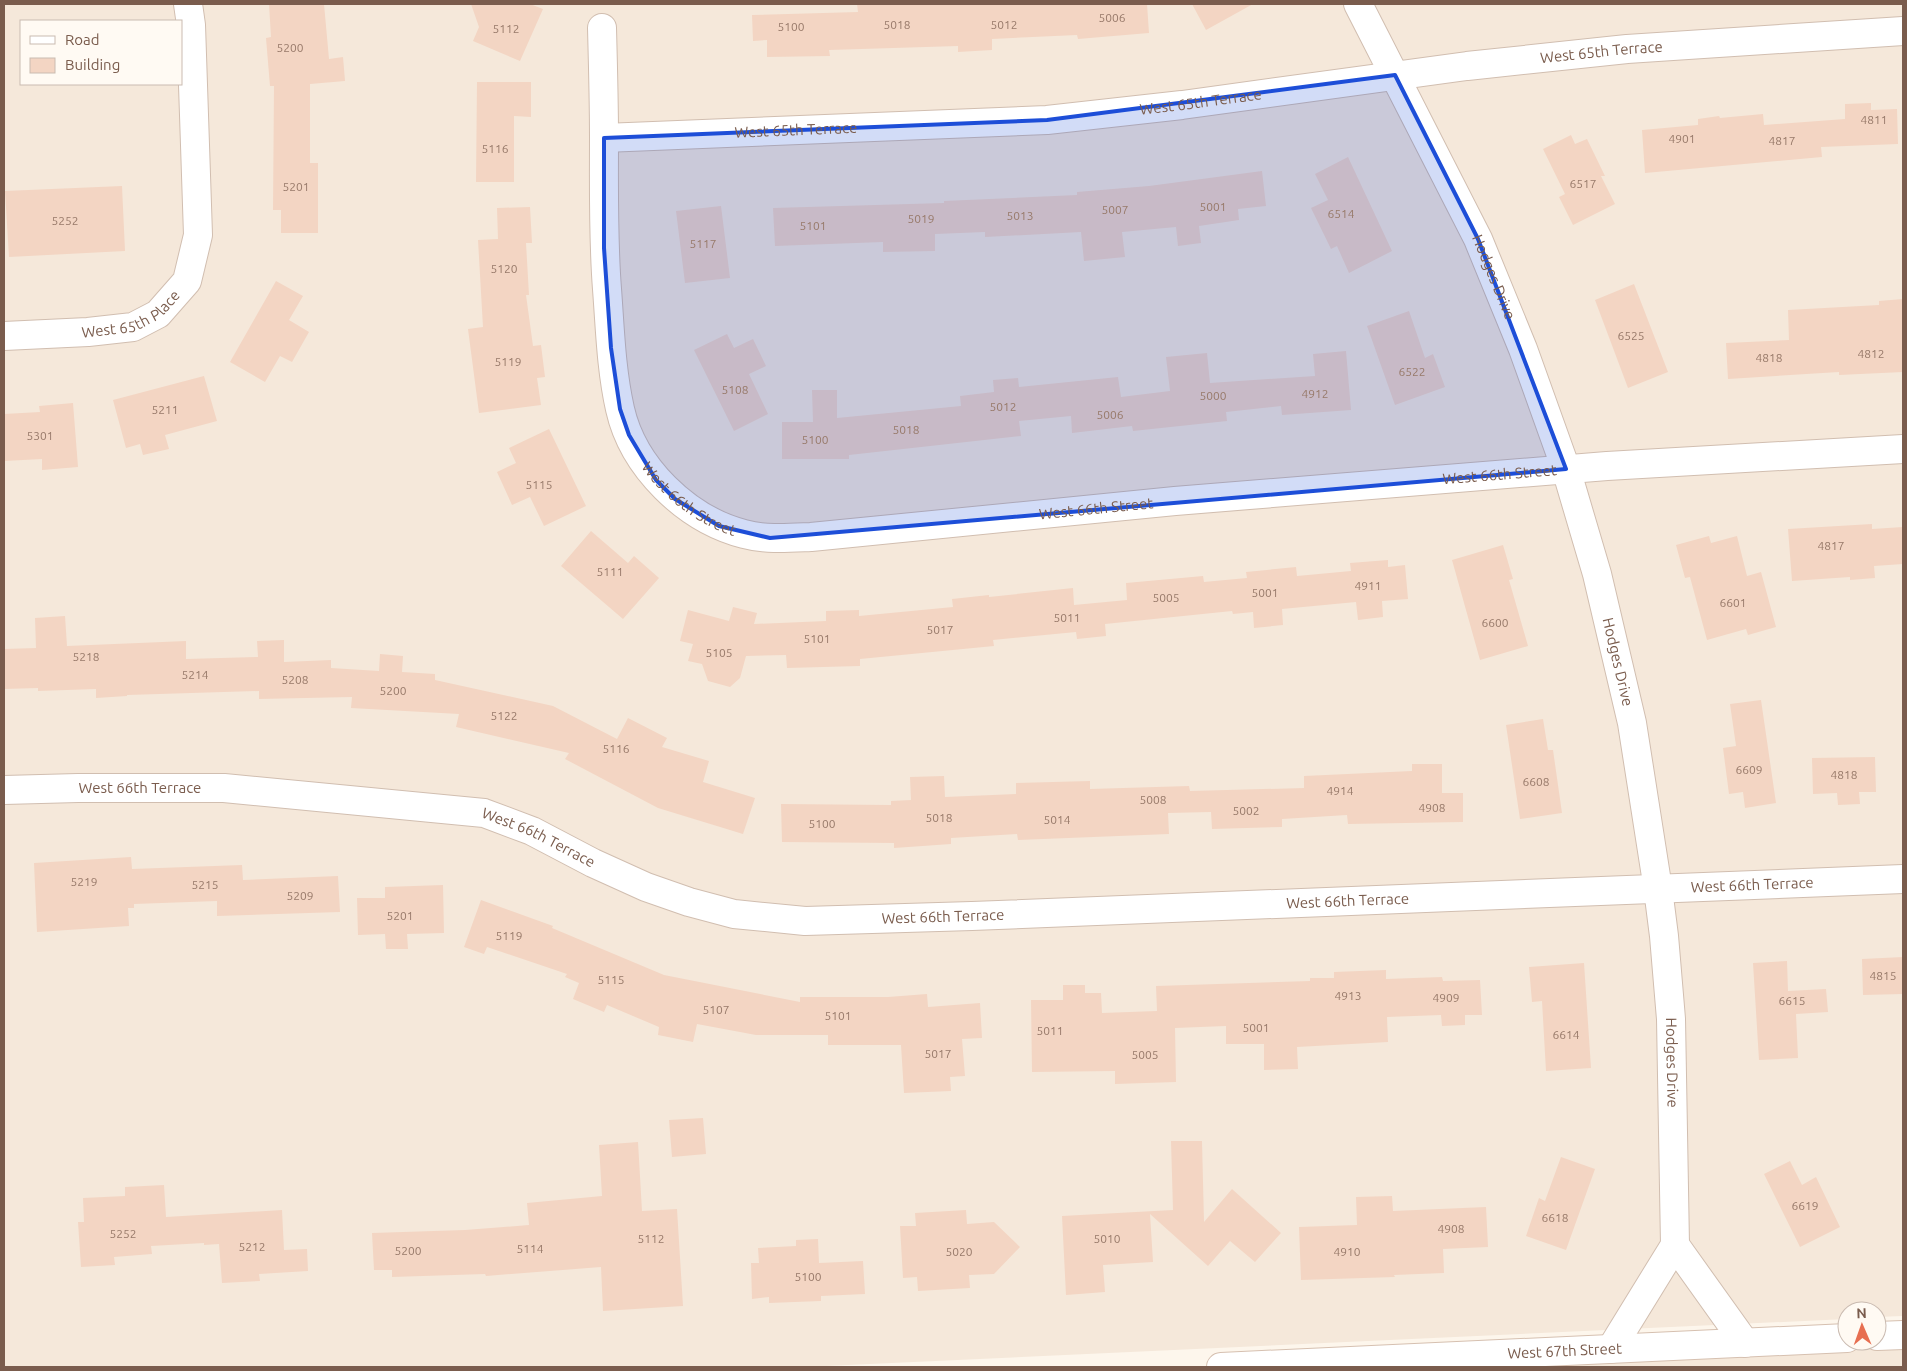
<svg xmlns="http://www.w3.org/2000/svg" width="1907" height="1371" viewBox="0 0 1907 1371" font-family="Ubuntu,sans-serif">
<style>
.residential{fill:#f5e8da;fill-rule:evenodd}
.building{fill:#f3d5c3}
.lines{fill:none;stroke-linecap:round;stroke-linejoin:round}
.street-casing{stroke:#d1beb0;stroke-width:30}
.secondary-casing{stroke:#d6c0b0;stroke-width:30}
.street{stroke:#fff;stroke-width:28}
.secondary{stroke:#fff;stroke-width:28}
.marked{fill:#1d4ed8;fill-opacity:0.2;stroke:#1d4ed8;stroke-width:4;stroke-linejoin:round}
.labels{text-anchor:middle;stroke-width:4;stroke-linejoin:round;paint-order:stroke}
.number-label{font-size:12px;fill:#987a6a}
.street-label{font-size:15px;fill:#7a5c4d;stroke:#fffaf3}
</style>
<rect width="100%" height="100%" fill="#fdf6ec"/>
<!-- residential -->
<path class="residential" d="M4,4H1903V1316L1877,1317V1311H1847V1319L804,1367H4ZM21,21H181V84H21Z
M1903,1346V1367H1509Z"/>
<!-- building -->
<path class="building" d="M269,4H324L329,59L343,57L345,81L310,84V163H318V233H281V210H273L274,86H270L266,38L271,37Z
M471,4H530L543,9L520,61L473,41L479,27Z
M857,4H1147L1149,33L1078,39L1077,35L992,39V50L958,52V46L829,50L830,56L767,57V40L753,41L752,15L858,12Z
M1192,4H1253L1206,30Z
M477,82H531V117L514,116V182H476Z
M1871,103V110L1897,109L1898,144L1821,147L1822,157L1645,173L1642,130L1698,125V119L1719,116L1720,118L1763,114L1764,125L1845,119V104Z
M1571,135L1575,144L1587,139L1605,176H1601L1615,204L1573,225L1559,197L1565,194L1543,149Z
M1348,157L1392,251L1349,273L1337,246L1331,249L1311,208L1328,200L1315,174Z
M1262,171L1266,206L1238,209L1239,220L1199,226L1201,243L1178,246L1176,227L1122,232L1125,257L1084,261L1081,232L985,237V232L935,234V251L883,252V242L775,246L773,208L944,203V201L1077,195V192L1149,186Z
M122,186L125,251L9,257L5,191Z
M721,206L730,278L685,283L676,211Z
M530,207L532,243H526L529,295H526L533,346L541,345L545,377L537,378L541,405L479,413L468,329L483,327L478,240L498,239L497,208Z
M276,281L303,296L289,320L309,332L292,362L280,356L265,382L230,362Z
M1634,284L1668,372L1628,388L1595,300Z
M1903,299V372L1839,375V372L1728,379L1726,343L1789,340L1788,310L1879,305V301Z
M1409,311L1425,358L1433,354L1445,387L1395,405L1367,326Z
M727,334L734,348L753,339L766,366L749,374L768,414L734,431L694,350Z
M1346,351L1351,410L1282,415L1281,406L1226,412L1227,421L1133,431L1132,426L1072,433L1071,416L1019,421L1021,436L849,455V459H782V422H813L812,390H837V418L961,406L960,396L994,392L993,380L1018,378L1019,387L1118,377L1121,397L1170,391L1166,357L1207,353L1210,383L1315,376L1313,354Z
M204,376L217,421L165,435L169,449L143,455L140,444L126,448L113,400Z
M73,403L78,467L42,470V459L4,461V414L40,412L39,406Z
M549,429L586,506L544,526L530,497L512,505L497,472L516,463L509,448Z
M1872,524V529L1903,527V564L1874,566L1875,578L1850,580V577L1792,581L1788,529Z
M591,531L628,563L634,556L659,578L623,619L561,566Z
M1709,536L1711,543L1737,536L1747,576L1761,572L1776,627L1748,635L1746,629L1707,640L1690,577L1685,578L1676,545Z
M1503,545L1513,579L1509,580L1528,646L1480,660L1452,560Z
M1388,560V567L1405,565L1408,599L1382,601L1383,617L1358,620L1356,602L1282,609L1283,625L1254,628L1253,612L1233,614L1232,611L1105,624L1106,636L1077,639L1076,632L993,640L994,646L860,659V666L787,668L786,655L746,656L740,678L730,687L708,681L702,664L688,661L693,644L680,641L688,610L729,621L733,607L757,613L754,624L826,621V611L859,610V616L953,607L952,599L989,595V597L1073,588L1074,605L1127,600L1126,583L1203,576L1204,582L1247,578L1246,572L1296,567L1297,576L1351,571L1350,563Z
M65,616L67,646L186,641V659L258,657L257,641L284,640V662L331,660V668L379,671L380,654L403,656L402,672L435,674V680L553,706L617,739L628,718L667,738L662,747L709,761L703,782L755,798L743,834L658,808L565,759L569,753L456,727L459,714L351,708L352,697L259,699V691L127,695V696L96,698V689L38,691V688L4,689V649L36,648L35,618Z
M1761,700L1776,803L1745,808L1743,792L1729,794L1723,748L1736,746L1730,704Z
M1543,719L1548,750H1553L1562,813L1520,819L1506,725Z
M1875,757L1876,792H1859L1860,804L1838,805L1837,793L1813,794L1812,758Z
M1412,764H1442V793H1463V822L1348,824L1347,815L1282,819V827L1212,829L1211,812L1168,813L1169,834L1018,840L1017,834L951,838V844L894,848V843L782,842L781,804L891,805V801L911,800L910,777L944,776L945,797L1016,794V783L1090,781V789L1189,786L1190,791L1304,788V776L1412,771Z
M131,857L132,869L242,865L243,880L338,876L340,912L217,916V901L134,904V908H128L129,926L37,932L34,863Z
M443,885L444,933L407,934L408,949H386L385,934L358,935L357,898H385V887Z
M481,900L553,926L552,928L664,975L800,1002V997H888L927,994L928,1007L980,1003L982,1038L962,1039L965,1076L950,1077L951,1091L904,1093L901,1045H828V1035H756L697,1024L693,1042L658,1035L659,1027L607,1005L604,1012L573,999L579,983L565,977L567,974L487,947L484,954L464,947Z
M1903,957V994L1863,995L1862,959Z
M1787,961L1788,991L1826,989L1828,1012L1796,1014L1798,1058L1759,1060L1753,963Z
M1584,963L1591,1068L1546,1071L1542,1001L1532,1002L1529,967Z
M1386,970V979L1442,977L1443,981L1480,980L1482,1015H1465V1025L1442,1026L1441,1015L1387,1017L1388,1042L1297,1047L1298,1069L1264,1070V1044H1226V1026L1175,1028L1176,1082L1115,1084V1071L1032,1072L1031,1000H1063V985H1085V993H1101L1102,1013L1157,1011L1156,986L1310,981V978H1334V972Z
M703,1118L706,1154L672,1157L669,1120Z
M1171,1141H1202L1204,1222L1232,1189L1281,1233L1255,1262L1230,1241L1208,1266L1150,1214L1153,1262L1103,1265L1105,1292L1066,1295L1062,1216L1173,1210Z
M638,1142L642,1211L677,1209L683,1306L603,1311L601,1267L486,1276L485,1274L392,1277V1270H374L372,1233L465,1230L529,1225L527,1203L602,1196L599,1145Z
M1561,1157L1595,1169L1566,1250L1526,1236L1539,1198L1545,1201Z
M1790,1161L1802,1185L1816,1177L1840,1227L1800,1247L1764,1174Z
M164,1185L166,1217L282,1210L284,1250L307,1249L308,1271L259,1274L260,1281L222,1283L219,1244L204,1245V1243L151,1246L152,1254L114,1257L115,1265L81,1267L78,1222H84L83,1198L125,1196V1187Z
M1392,1196L1393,1211L1486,1207L1488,1247L1443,1249L1444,1273L1394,1275L1395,1277L1301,1280L1299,1227L1357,1225L1356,1197Z
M966,1210L967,1224L994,1222L1020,1247L994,1274L969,1275L970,1288L918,1291L917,1277L903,1278L900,1226H916L915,1213Z
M818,1239L819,1263L863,1261L865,1294L821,1296V1301L769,1303V1297L752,1299L751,1263H759L758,1248L796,1246V1240Z"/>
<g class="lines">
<!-- street casing -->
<g class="street-casing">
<g id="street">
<path id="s1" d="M1358,4L1478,239L1523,349L1566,469L1597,574L1632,723L1658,889L1664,936L1671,1019L1675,1245L1611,1349"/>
<path id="s2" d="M602,28C603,65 604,101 604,138C604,188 603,238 607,289C610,328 611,369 620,409C633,467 686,519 744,534C766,540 789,538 811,537L1175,501L1607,466L1903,449"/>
<path id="s3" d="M604,138L1047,120L1182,105L1467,66L1627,49L1903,31"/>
<path id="s4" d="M4,336L88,332L133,327L158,314L187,281L198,235L191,25L188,4"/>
<path id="s5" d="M4,790L78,788H224L484,813L532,831L593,863L646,887L689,902L734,914L805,921L972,916L1903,879"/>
<path d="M1675,1245L1745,1343"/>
</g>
</g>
<!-- secondary casing -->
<g class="secondary-casing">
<g id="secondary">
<path d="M1877,1336L1903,1335"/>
<path id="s6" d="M1221,1367L1847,1338"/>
</g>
</g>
<!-- street -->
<use href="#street" class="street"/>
<!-- secondary -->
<use href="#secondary" class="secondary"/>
</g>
<!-- marked area -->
<path class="marked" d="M1395,75L1478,239L1566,469L770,538L719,526L675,499L656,480L629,435L620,409L611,348L604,248V138L1047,120Z"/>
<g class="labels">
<!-- number labels -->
<g class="number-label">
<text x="1112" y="22">5006</text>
<text x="897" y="29">5018</text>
<text x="1004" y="29">5012</text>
<text x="791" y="31">5100</text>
<text x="506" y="33">5112</text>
<text x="290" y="52">5200</text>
<text x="1874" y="124">4811</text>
<text x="1682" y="143">4901</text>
<text x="1782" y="145">4817</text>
<text x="495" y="153">5116</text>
<text x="1583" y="188">6517</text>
<text x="296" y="191">5201</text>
<text x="1213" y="211">5001</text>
<text x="1115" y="214">5007</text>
<text x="1341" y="218">6514</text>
<text x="1020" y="220">5013</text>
<text x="921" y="223">5019</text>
<text x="65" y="225">5252</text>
<text x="813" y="230">5101</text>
<text x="703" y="248">5117</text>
<text x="504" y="273">5120</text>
<text x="1631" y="340">6525</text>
<text x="1871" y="358">4812</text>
<text x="1769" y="362">4818</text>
<text x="508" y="366">5119</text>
<text x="1412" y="376">6522</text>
<text x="735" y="394">5108</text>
<text x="1315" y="398">4912</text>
<text x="1213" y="400">5000</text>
<text x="1003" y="411">5012</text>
<text x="165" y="414">5211</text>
<text x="1110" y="419">5006</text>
<text x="906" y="434">5018</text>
<text x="40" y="440">5301</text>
<text x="815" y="444">5100</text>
<text x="539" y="489">5115</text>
<text x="1831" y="550">4817</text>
<text x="610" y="576">5111</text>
<text x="1368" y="590">4911</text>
<text x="1265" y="597">5001</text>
<text x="1166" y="602">5005</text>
<text x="1733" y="607">6601</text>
<text x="1067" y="622">5011</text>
<text x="1495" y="627">6600</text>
<text x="940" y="634">5017</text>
<text x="817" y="643">5101</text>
<text x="719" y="657">5105</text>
<text x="86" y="661">5218</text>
<text x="195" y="679">5214</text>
<text x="295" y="684">5208</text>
<text x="393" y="695">5200</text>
<text x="504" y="720">5122</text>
<text x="616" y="753">5116</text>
<text x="1749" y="774">6609</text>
<text x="1844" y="779">4818</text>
<text x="1536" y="786">6608</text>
<text x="1340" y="795">4914</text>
<text x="1153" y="804">5008</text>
<text x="1432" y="812">4908</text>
<text x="1246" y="815">5002</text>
<text x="939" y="822">5018</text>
<text x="1057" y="824">5014</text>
<text x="822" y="828">5100</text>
<text x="84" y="886">5219</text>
<text x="205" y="889">5215</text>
<text x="300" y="900">5209</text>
<text x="400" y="920">5201</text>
<text x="509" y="940">5119</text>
<text x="1883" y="980">4815</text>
<text x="611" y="984">5115</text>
<text x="1348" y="1000">4913</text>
<text x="1446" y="1002">4909</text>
<text x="1792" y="1005">6615</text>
<text x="716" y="1014">5107</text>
<text x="838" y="1020">5101</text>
<text x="1256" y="1032">5001</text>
<text x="1050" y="1035">5011</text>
<text x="1566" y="1039">6614</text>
<text x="938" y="1058">5017</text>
<text x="1145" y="1059">5005</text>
<text x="1805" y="1210">6619</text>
<text x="1555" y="1222">6618</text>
<text x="1451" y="1233">4908</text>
<text x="123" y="1238">5252</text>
<text x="651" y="1243">5112</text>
<text x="1107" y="1243">5010</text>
<text x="252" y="1251">5212</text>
<text x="530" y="1253">5114</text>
<text x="408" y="1255">5200</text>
<text x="959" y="1256">5020</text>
<text x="1347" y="1256">4910</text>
<text x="808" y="1281">5100</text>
</g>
<!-- street labels -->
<g class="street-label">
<text dy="5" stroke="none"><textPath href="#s3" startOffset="1002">West 65th Terrace</textPath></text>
<text dy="5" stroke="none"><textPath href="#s3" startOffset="598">West 65th Terrace</textPath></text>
<text dy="5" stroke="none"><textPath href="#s3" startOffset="192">West 65th Terrace</textPath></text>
<text dy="5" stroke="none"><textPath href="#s1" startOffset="305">Hodges Drive</textPath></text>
<text dy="5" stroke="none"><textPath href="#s4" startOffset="132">West 65th Place</textPath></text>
<text dy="5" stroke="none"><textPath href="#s2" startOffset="1325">West 66th Street</textPath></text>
<text dy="5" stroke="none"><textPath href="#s2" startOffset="500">West 66th Street</textPath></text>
<text dy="5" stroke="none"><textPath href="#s2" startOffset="920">West 66th Street</textPath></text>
<text dy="5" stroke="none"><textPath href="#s1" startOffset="710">Hodges Drive</textPath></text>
<text dy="5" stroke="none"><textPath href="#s5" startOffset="136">West 66th Terrace</textPath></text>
<text dy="5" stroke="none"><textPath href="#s5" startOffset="541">West 66th Terrace</textPath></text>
<text dy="5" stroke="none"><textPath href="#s5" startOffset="1771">West 66th Terrace</textPath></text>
<text dy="5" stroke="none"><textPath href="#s5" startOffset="1366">West 66th Terrace</textPath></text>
<text dy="5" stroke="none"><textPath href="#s5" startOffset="961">West 66th Terrace</textPath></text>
<text dy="5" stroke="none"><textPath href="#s1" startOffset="1115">Hodges Drive</textPath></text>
<text dy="5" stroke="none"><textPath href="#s6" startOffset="344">West 67th Street</textPath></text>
</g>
</g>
<!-- border -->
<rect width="1907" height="1371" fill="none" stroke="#7a5c4d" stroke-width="10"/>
<!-- legend -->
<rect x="20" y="20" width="162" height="65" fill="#fffaf3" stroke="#cabbb1"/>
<rect x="30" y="36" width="25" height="8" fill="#ffffff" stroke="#cabbb1"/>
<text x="65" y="45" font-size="15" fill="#7a5c4d">Road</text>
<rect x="30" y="58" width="25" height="15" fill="#f3d5c3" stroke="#cabbb1"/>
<text x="65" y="70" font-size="15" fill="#7a5c4d">Building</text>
<!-- north arrow -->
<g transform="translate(1862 1326) rotate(358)"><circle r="24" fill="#fffaf3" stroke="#cabbb1"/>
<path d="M0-4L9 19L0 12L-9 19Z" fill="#e76f51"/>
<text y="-8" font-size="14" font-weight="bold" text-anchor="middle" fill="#7a5c4d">N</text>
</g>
</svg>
